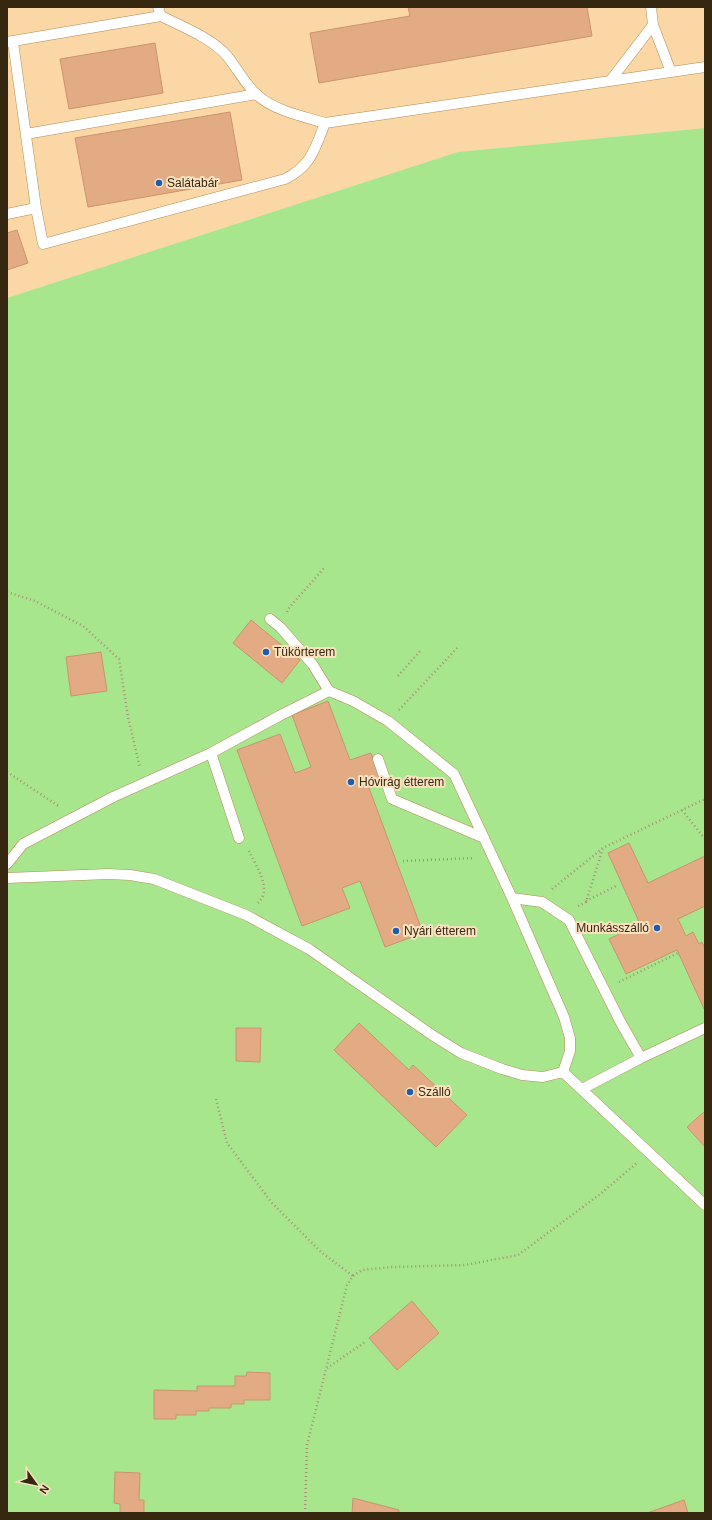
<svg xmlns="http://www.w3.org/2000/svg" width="712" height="1520" viewBox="0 0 712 1520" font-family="Arial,sans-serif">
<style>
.built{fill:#fad7a5}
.green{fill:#a8e68e}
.building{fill:#e3ab83;stroke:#ca946c}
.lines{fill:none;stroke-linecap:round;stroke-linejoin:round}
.service-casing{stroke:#b18d56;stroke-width:11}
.path{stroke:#a59174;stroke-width:2.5;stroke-dasharray:1 3;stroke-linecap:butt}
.service{stroke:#fff;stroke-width:10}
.poi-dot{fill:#1e5cad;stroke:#fae2c0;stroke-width:1.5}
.labels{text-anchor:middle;stroke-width:4;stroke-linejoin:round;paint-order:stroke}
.poi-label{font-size:12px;fill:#362710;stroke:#fae2c0;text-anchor:start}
</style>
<rect width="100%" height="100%" fill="#fae2c0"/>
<!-- built -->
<path class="built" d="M7,7H705V128L458,152L7,298Z"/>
<!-- green -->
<path class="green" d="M705,128V1513H7V298L458,152Z"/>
<!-- building -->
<path class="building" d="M408,7H587L592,36L319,83L310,33L410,16Z
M155,43L163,93L69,109L60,59Z
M230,112L242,180L88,207L75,138Z
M17,230L28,263L7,270V233Z
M251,620L300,660L282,683L233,643Z
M101,652L107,691L71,696L66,657Z
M328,701L350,760L371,753L382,784L369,788L423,933L385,947L360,881L342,888L350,908L302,926L237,750L280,734L295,773L311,767L292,715Z
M629,843L648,883L705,856V906L678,919L686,936L693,932L699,944L702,942L705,949V1011L677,950L626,974L609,939L640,924L608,853Z
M359,1023L409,1070L413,1065L467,1115L436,1147L334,1050Z
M236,1028H261L260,1062L236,1061Z
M705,1111V1147L687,1127Z
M412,1301L439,1333L397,1370L369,1338Z
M247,1372L270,1373V1400H244V1404H231V1408H209V1411H196V1415H176V1419H154V1390L197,1391V1386H235V1376H246Z
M115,1472L140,1473L139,1500H144V1513H120V1504L114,1503Z
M353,1498L399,1510V1513H352Z
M684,1500L688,1513H647Z"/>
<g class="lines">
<!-- service casing -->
<g class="service-casing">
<path id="service" d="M158,7L161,16C181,26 212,38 227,56C237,68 245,84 257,95C275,111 302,116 325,123L705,67
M651,7L653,25L671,72
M7,42L161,16
M13,42L36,208L43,244L285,179C311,166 315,149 325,123
M610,81L653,25
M26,134L257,94
M7,214L36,208
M270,619L281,628L313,665L329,691
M211,753L239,838
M378,759L392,799L484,838
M7,864L23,844L113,797L211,753L279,716L329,691L353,701L388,721L454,774L512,898L564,1017L570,1038V1051L563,1072
M7,878L108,874L130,875L154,879L246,915L309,949L432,1035L461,1053L502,1069L522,1075L543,1077L563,1072
M512,898L542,902L569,920L621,1023L641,1058
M563,1072L705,1205
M582,1089L641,1058L705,1028"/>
</g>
<!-- path -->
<path class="path" d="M7,592L35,601L83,626L119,659L128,717L140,768
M287,612L288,609L324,568
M398,676L420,651
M399,710L459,646
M7,772L60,807
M682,810L705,839
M249,851C256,866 273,889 258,903
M403,861L475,858
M552,889L603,848L705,799
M586,901L618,885
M578,906L586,902L603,848
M619,982L678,953
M216,1099L227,1143L272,1203L321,1252L353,1276
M327,1368L365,1342
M305,1513L307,1445L347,1285L353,1276L362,1270L392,1267L465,1265L518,1255L599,1195L637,1163"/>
<!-- service -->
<use href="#service" class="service"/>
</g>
<!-- markers -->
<g class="poi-dot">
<circle cx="159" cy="183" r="4"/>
<circle cx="266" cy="652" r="4"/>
<circle cx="351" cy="782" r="4"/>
<circle cx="657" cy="928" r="4"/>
<circle cx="396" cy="931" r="4"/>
<circle cx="410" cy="1092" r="4"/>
</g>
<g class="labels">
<!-- poi labels -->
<g class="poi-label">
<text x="167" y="187">Salátabár</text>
<text x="274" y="656">Tükörterem</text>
<text x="359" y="786">Hóvirág étterem</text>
<text x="649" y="932" text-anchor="end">Munkásszálló</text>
<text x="404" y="935">Nyári étterem</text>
<text x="418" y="1096">Szálló</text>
</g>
</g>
<!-- border -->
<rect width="712" height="1520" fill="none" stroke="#362710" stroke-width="16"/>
<!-- north arrow -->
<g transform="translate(36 1484) rotate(123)" stroke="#fae2c0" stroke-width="3" paint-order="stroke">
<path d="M0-3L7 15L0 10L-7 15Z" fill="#362710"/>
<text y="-6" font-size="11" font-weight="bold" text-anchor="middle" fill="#362710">N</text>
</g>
</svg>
